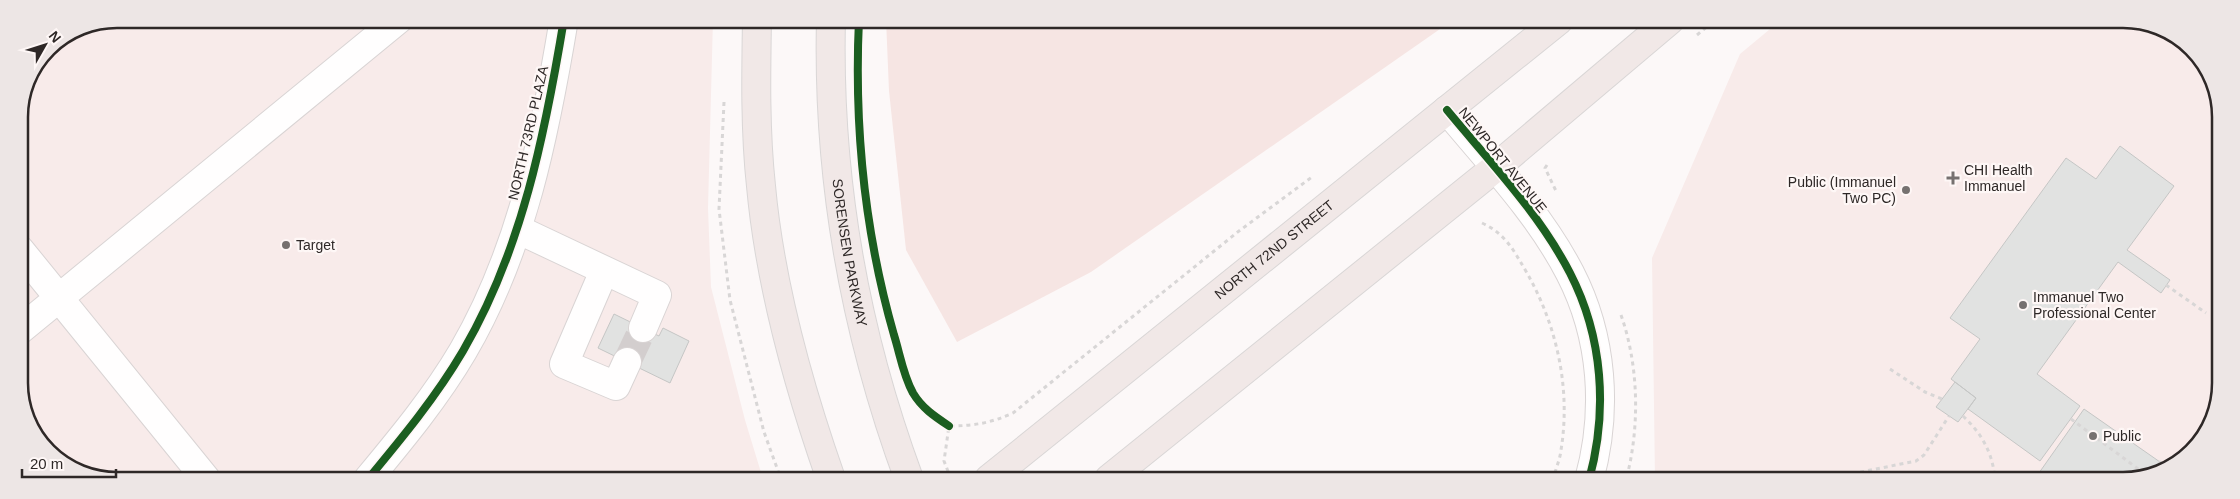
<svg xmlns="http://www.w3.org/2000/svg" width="2240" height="499" viewBox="0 0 2240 499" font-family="Helvetica,sans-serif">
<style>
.built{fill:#f8ebea}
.green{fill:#f6e5e3}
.building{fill:#e1e2e1;stroke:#c5c6c5}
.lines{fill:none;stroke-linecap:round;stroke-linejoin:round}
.minor-tunnel{stroke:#d3cece;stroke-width:28;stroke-dasharray:28 14;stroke-linecap:butt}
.minor-casing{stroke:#d9d4d4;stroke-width:30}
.major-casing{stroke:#d9d6d6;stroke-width:30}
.path{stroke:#d8d6d6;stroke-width:3;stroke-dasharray:4 4;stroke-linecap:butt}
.minor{stroke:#fffefe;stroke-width:28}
.major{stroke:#f1e8e7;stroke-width:28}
.cycleway-casing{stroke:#fef7f6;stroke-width:11}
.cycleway{stroke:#1b5e20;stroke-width:8}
.poi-dot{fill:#767170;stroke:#fef7f6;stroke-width:2}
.labels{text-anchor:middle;stroke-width:4.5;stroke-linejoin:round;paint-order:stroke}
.street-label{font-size:14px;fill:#2e2827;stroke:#fef7f6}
.poi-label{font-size:14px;fill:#2e2827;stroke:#fef7f6;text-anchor:start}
.rim{fill:none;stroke:#2e2827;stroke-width:2.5}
</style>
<rect width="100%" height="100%" fill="#fcf8f8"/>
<!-- built -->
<path class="built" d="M116,19H713L708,208L711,287L745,420L763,479L98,478L48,452L21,402L19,110L29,73L48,47L79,26Z
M1781,20L2142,21L2192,47L2219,97V401L2188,456L2130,480H1655L1652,258L1740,54Z"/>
<!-- green -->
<path class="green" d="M886,19L1453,20L1091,272L957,342L906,250L889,91Z"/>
<!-- building -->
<path class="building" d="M2120,146L2174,186L2127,250L2170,280L2161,293L2118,262L2037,374L2080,406L2040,461L1968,409L1976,398L1951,379L1980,339L1950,318L2066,158L2096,179Z
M614,314L659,336L663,328L689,341L670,383L598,348Z
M1955,382L1976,398L1958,422L1936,407Z
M2084,409L2160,462L2164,466L2130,480H2034Z"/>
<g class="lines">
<!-- minor-tunnel -->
<path class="minor-tunnel" d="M627,362L643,328"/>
<!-- minor casing -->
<g class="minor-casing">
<path id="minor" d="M1447,110C1490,162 1539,213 1570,273C1603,337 1608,411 1589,480
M517,229L657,295L643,328
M20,250L206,479
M604,271L564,364L616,386L627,362
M20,330L399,19
M368,479C402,438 436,397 463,351C522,250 545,134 564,19"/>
</g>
<!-- major casing -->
<g class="major-casing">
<g id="major">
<path d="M757,19C756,75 755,130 761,186C770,285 798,385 831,479"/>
<path id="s1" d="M831,19C827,179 854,330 909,479"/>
<path id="s2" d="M989,479L1559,20"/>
<path d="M1109,479L1495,168L1670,20"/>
</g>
</g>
<!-- path -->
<path class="path" d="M1697,35L1715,20
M724,102L719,209L730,300L764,432L781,479
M1547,165L1545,168L1557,193
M1482,223C1506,234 1514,251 1527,273C1557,326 1571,389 1561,450C1560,460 1555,470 1553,480
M2166,285L2206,313
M1621,315C1639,366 1640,428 1626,480
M1890,369L1925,392L1942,399
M1963,416C1982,434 1993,453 1995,480
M2071,419L2145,474
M2154,470L2160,462L2164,466
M941,479L948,473
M951,479L944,461L949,426C973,426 991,423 1013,413L1239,231L1312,177
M1821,480L1916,461L1924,455L1949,416
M2013,480L2023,472L2038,474"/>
<!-- minor -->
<use href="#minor" class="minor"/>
<!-- major -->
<use href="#major" class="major"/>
<!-- cycleway casing -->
<g class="cycleway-casing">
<path id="cycleway" d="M859,19C854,125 865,234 894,335C900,354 903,375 913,393C922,408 934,416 949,426
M1447,110C1490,162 1539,213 1570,273C1603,337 1608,411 1589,480
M368,479C402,438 436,397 463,351C522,250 545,134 564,19"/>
</g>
<!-- cycleway -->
<use href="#cycleway" class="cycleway"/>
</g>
<!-- markers -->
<g class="poi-dot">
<path d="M1950.5 170.5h5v5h5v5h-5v5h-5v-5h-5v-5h5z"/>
<circle cx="1906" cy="190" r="5"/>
<circle cx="286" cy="245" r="5"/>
<circle cx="2023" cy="305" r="5"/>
<circle cx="2093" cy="436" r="5"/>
</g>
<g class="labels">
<!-- street labels -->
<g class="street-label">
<text transform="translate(528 133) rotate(-77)" y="5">NORTH 73RD PLAZA</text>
<text transform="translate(1503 160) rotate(51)" y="5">NEWPORT AVENUE</text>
<text dy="5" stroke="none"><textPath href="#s2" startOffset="366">NORTH 72ND STREET</textPath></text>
<text dy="5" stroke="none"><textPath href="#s1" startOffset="235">SORENSEN PARKWAY</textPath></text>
</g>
<!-- poi labels -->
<g class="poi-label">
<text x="1964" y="175">CHI Health<tspan x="1964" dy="16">Immanuel</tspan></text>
<text x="1896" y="187" text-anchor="end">Public (Immanuel<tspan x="1896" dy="16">Two PC)</tspan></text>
<text x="296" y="250">Target</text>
<text x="2033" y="302">Immanuel Two<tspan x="2033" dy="16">Professional Center</tspan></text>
<text x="2103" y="441">Public</text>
</g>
</g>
<!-- crop -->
<path d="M0 0H2240V499H0ZM117 28H2123A89 89 0 0 1 2212 117V383A89 89 0 0 1 2123 472H117A89 89 0 0 1 28 383V117A89 89 0 0 1 117 28Z" fill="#ede6e5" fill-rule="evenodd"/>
<path class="rim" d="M117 28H2123A89 89 0 0 1 2212 117V383A89 89 0 0 1 2123 472H117A89 89 0 0 1 28 383V117A89 89 0 0 1 117 28Z"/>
<!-- north arrow -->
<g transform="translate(45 45) rotate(51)" stroke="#fef7f6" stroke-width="4" paint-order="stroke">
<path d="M0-4L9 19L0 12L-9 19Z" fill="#2e2827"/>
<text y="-8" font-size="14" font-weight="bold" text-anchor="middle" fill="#2e2827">N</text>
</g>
<!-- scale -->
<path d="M22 469v8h94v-8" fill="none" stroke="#2e2827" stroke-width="2.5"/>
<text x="30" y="469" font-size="15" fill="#2e2827" stroke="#fef7f6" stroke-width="4" paint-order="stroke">20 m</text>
</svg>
